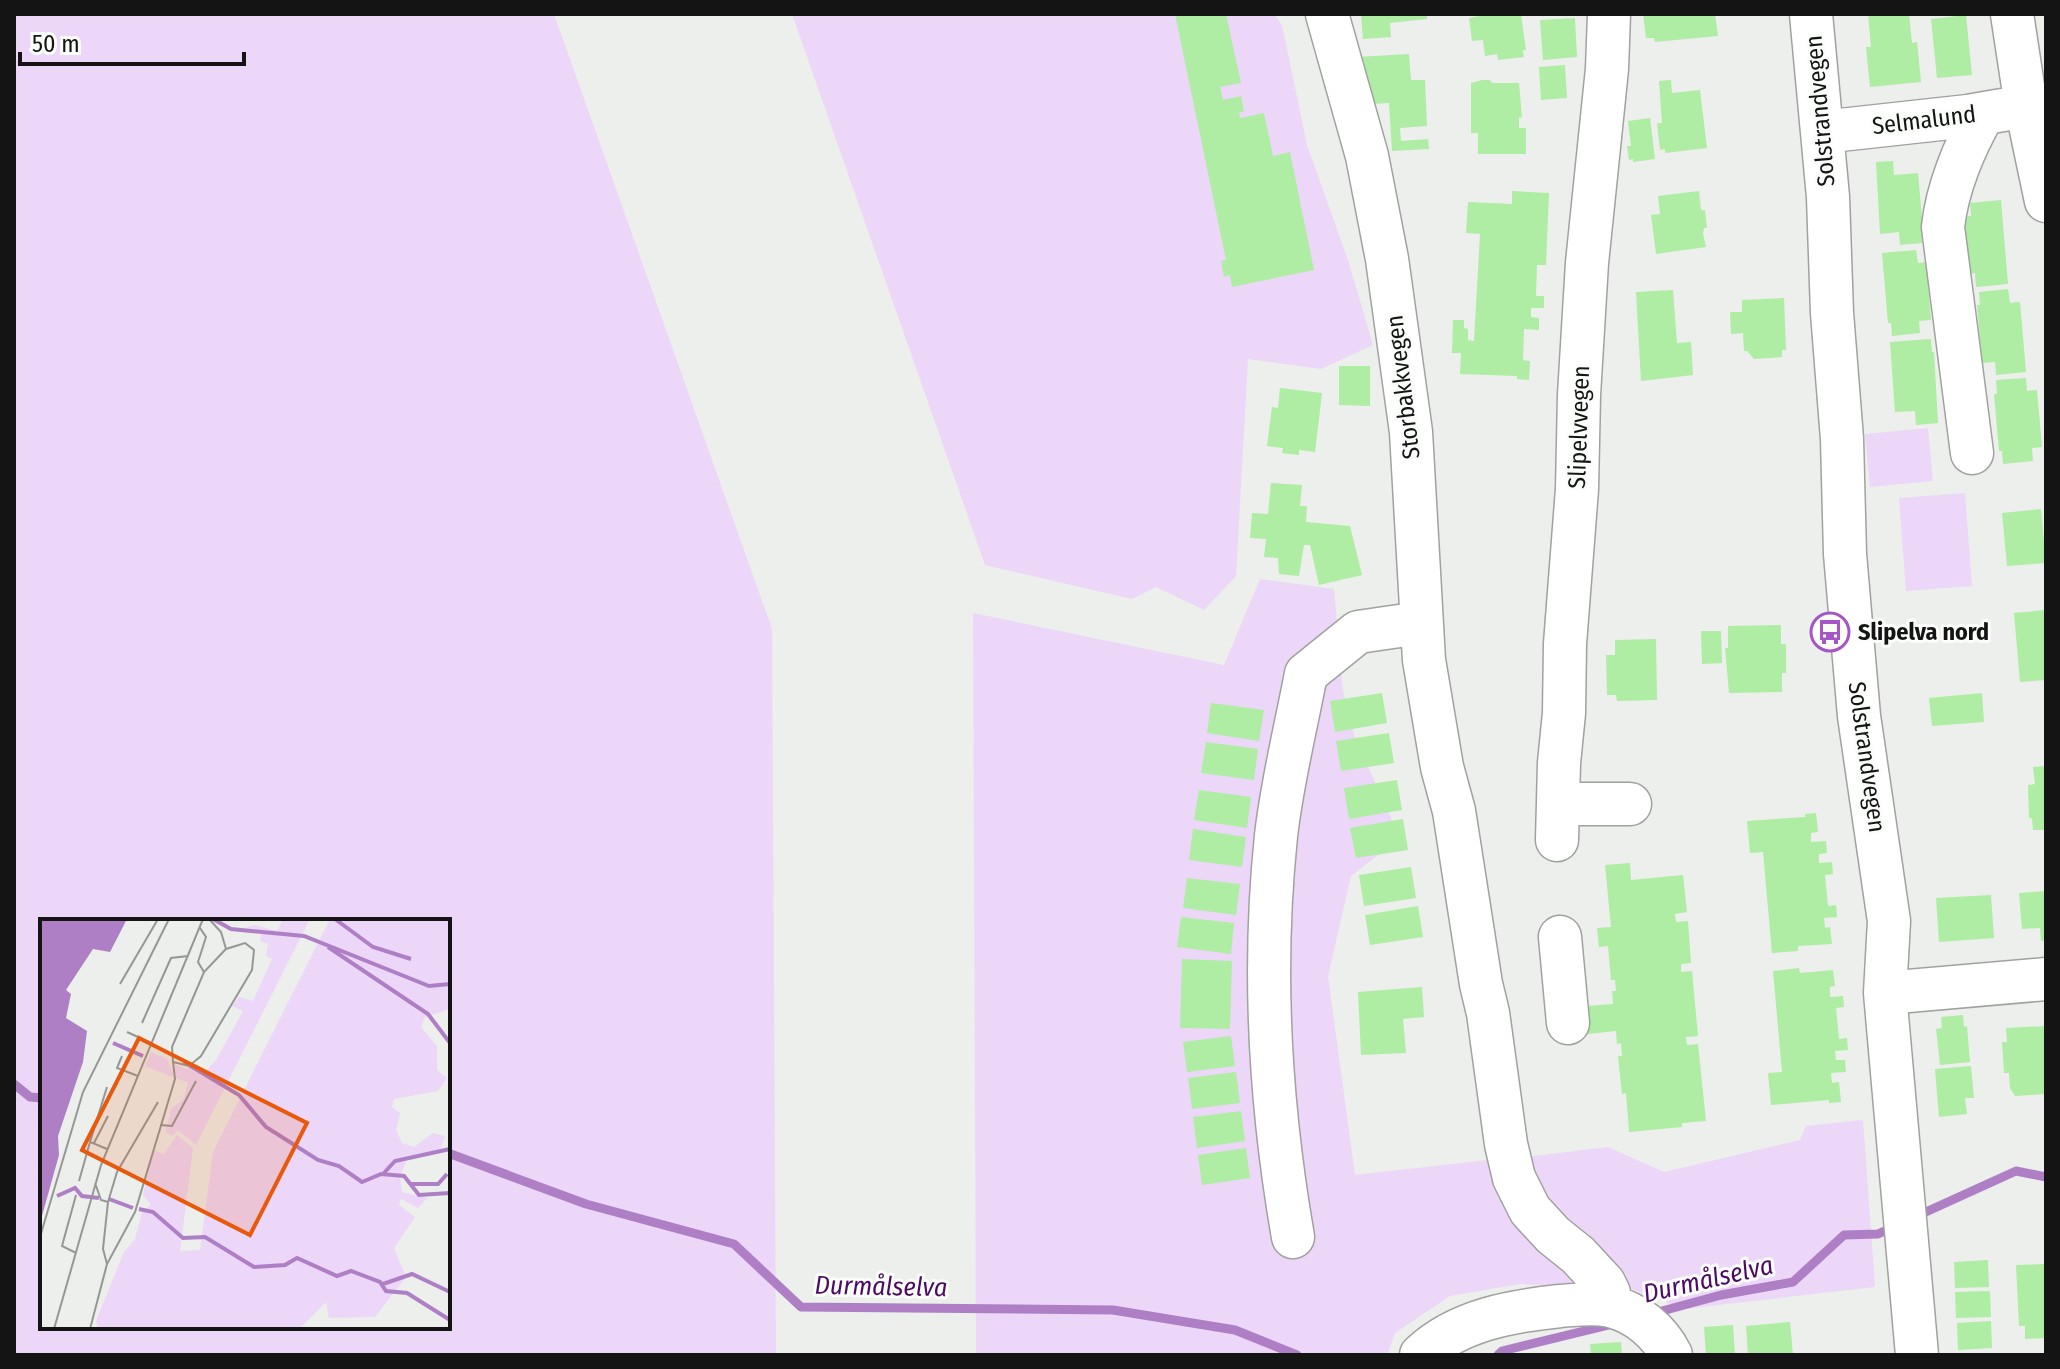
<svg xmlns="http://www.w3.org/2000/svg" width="2060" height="1369" viewBox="0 0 2060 1369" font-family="'Fira Sans Condensed',sans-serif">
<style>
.green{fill:#ecd7f8;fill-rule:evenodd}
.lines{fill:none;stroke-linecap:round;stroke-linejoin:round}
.stream{stroke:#af7fc6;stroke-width:9}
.building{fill:#afeca4}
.minor-casing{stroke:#a0a29f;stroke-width:45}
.minor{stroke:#fff;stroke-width:42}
.labels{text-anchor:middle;stroke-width:6;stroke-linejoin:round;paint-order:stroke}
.street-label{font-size:24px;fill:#131413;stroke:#fafdf9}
.poi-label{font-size:24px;font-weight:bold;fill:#131413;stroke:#fafdf9;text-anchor:start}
.water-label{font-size:26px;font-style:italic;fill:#4c0a64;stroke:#fafdf9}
.inset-river{fill:none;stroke:#af7fc6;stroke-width:4}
.inset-road{fill:none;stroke:#959795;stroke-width:2}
.view{fill:#e8590c;fill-opacity:0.15;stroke:#e8590c;stroke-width:4}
.inset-edge{fill:none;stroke:#131413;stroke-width:4}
</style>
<rect width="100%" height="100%" fill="#ecefec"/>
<!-- green -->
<path class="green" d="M14,14H554L772,629L776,1355H14ZM42,921H448V1327H42Z
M792,14H1274L1282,25L1307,145L1348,260L1373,345L1321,369L1248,359L1236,576L1204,610L1156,587L1132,599L985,565Z
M1928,428L1933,481L1870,487L1865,434Z
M1965,493L1972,586L1906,591L1899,498Z
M1260,579L1334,589L1343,691L1354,735L1400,838L1351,876L1328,976L1355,1175L1497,1159L1593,1287L1520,1284L1450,1296L1395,1333L1387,1355H976L973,613L1224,665Z
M1863,1120L1875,1287L1683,1309L1621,1285L1567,1235L1517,1158L1608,1147L1664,1172L1800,1140L1806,1126Z"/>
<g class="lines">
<!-- stream -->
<path class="stream" d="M14,1084L30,1097L42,1098
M448,1153L586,1204L734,1244L801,1307L1113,1310L1235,1330L1297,1355
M1917,1216L2016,1171L2046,1177
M1651,1314L1721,1295L1793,1282L1844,1235L1878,1234L1893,1227
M1498,1355L1502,1351L1613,1324"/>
</g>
<!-- building -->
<path class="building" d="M1175,14H1226L1241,83L1220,87L1223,100L1241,96L1244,111L1239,113L1240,118L1264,113L1273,156L1290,152L1314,270L1232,287L1230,275L1224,277L1221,261L1226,260Z
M1361,14H1427V19L1390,23L1391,37L1363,39Z
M1479,14H1521L1526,50H1523L1524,57L1498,60L1497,54L1485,56L1483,40L1472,41L1469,18L1480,16Z
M1643,14H1715L1718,36L1655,42L1654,38H1646Z
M1868,14H1909L1912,43L1917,42L1921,82L1870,87L1866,47H1871Z
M1966,15L1972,75L1937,78L1931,19Z
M1575,18L1577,57L1543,60L1540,20Z
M1409,54L1411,80H1425L1427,126L1400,128L1401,141L1428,139L1429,149L1392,151L1389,103L1371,104L1370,86H1366L1356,57Z
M1565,65L1567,98L1541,100L1539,67Z
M1482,80H1490L1492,83H1519L1522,118L1519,117V128H1526V154H1478V133H1471V83Z
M1671,80L1672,93L1700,90L1707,148L1665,153V149L1660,150L1657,123H1662L1659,81Z
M1650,118L1655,159L1633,162V159L1629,160L1627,146H1631L1628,121Z
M1893,161L1894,175L1918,173L1923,230H1921L1922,243L1900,245L1899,232L1880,234L1876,162Z
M1512,191L1549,193L1546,265H1537L1536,296H1544V308H1531V317L1539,318V330L1524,329L1523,360L1530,361L1529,380L1517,379V376L1460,374L1461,353H1452L1453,320H1464V328L1468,329V340L1474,341L1480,234L1466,233L1468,202L1512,204Z
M1699,191L1701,210H1705L1707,228H1704L1703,233L1706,247L1656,254L1651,215L1660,214L1658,196Z
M2001,200L2008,284L1976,287L1975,273L1964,274L1959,217L1971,216L1970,203Z
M1916,250L1918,263L1926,262L1931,320L1919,321L1920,333L1892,336L1891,323H1888L1882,253Z
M2008,289L2010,303L2020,302L2026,372L1996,375L1995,362L1982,363L1977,305H1980L1979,292Z
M1673,290L1677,343L1691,342L1693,375L1641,381L1636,292Z
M1784,298L1786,350H1782V357L1754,359L1747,351H1744L1743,333L1731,334L1730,312H1742V300Z
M1931,339L1932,352H1934L1938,423L1916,425L1915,411L1895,412L1890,342Z
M1339,366H1370V406L1339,405Z
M2026,378L2027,391L2037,390L2042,447L2032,448L2033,461L2003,464L2002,451H1999L1994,394H1997L1996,380Z
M1280,388L1322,393L1315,452L1299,450V455L1282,453L1283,448L1267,446L1272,407L1278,408Z
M1271,483L1302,485L1300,506H1307L1306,522L1350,526L1362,575L1319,585L1310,545H1304L1299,576L1279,574L1278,558L1264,557L1266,539L1250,538L1252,513L1268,514Z
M2041,509L2046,563L2007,566L2002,513Z
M2046,610V680L2020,682L2014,613Z
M1781,625V644H1786V673H1782V692L1729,693L1725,648H1728V626Z
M1701,631H1721L1722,663L1702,664Z
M1656,639L1657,700L1617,701L1616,695H1607L1606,655H1615V640Z
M1382,693L1387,723L1335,732L1330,701Z
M1982,693L1984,722L1932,726L1929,698Z
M1211,703L1264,710L1259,741L1207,733Z
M1389,733L1394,763L1341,771L1336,741Z
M1206,742L1258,749L1254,780L1201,773Z
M2046,766V830H2033L2032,818H2029L2028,785L2035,784L2033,767Z
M1397,780L1402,810L1349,819L1344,788Z
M1199,790L1251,797L1247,828L1194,820Z
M1816,813L1818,832L1811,833V842L1826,841L1827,853L1819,854V863L1832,862L1833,874L1825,875L1828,906L1836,905L1837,917L1824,918L1825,928L1830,927L1832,944L1798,946V951L1772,953L1763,852L1750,853L1747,821L1805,817V814Z
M1403,819L1408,850L1356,858L1350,828Z
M1193,829L1246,837L1242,867L1189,860Z
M1630,863L1631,880L1683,875L1687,912L1675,914L1676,922L1688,921L1691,963L1681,964V972L1692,971L1698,1036L1686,1037L1687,1045L1698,1044L1706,1121L1682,1123V1127L1629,1132L1626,1093L1622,1094L1618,1056H1622L1621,1043L1617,1044L1616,1031L1588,1034L1586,1006L1613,1004L1612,991H1616L1615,980H1611L1608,946L1599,947L1597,928L1611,927L1605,865Z
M1411,867L1416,898L1364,906L1359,875Z
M1187,878L1240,884L1236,915L1183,908Z
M2046,891V940L2041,941L2040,928L2022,929L2019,893Z
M1991,895L1994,938L1939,942L1936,898Z
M1418,906L1423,937L1370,945L1365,915Z
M1181,917L1234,923L1231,954L1177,947Z
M1182,959L1232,961L1230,1029L1180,1028Z
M1799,968L1800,973L1833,970L1835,986L1830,987V997L1843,996L1844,1007L1836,1008L1839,1039L1847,1038L1848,1050L1835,1051L1836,1060H1845L1846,1072L1831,1073L1832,1083L1839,1082L1841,1102L1829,1103V1100L1771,1105L1768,1073L1782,1072L1773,971Z
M1422,987L1424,1017L1403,1019L1406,1053L1361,1055L1358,992Z
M1963,1015L1964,1027L1967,1026L1970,1062L1940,1065L1936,1029L1942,1028L1941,1017Z
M2046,1026V1094L2015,1096L2010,1088L2009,1073H2004L2002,1042H2007L2006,1028Z
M1231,1036L1235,1066L1187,1072L1183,1042Z
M1971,1066L1974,1098H1965L1967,1114L1939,1117L1935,1069Z
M1236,1072L1240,1103L1192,1109L1188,1078Z
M1241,1111L1245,1141L1197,1148L1193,1117Z
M1246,1148L1250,1178L1202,1185L1198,1155Z
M1988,1260L1989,1287L1955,1288L1954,1262Z
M2046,1264V1338L2025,1339V1326H2019L2016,1265Z
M1990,1291L1991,1317L1956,1318L1955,1292Z
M1991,1321L1992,1348L1958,1350L1957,1323Z
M1790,1322L1793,1355H1748L1746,1326Z
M1733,1325L1735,1355H1706L1704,1327Z
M1621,1342L1622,1355H1591L1590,1344Z"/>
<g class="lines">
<!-- minor casing -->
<g class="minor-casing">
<path id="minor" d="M1327,14L1367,156L1387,259L1411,432L1424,660L1442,767L1454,811L1481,984L1488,1013L1506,1144L1514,1178L1530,1210L1553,1235L1578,1255L1604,1283L1609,1293L1608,1305
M1811,14L1828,197L1832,313L1842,439L1845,554L1859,716L1889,921L1885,993L1917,1355
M2012,14L2026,106
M1822,132L1968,116L2026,106L2046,201
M1972,453L1943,227C1947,189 1964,147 1984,113
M1558,804H1630
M1557,840L1559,763L1564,713L1565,644L1577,489L1579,395L1587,263L1607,69L1609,14
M1560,937L1568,1023
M1885,993L2046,979
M1293,1237C1270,1105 1262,970 1276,836C1282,782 1296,727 1306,674L1358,632L1420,623
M1421,1355C1458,1320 1512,1311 1560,1306C1576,1305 1594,1302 1610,1306C1637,1313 1659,1331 1671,1355"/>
</g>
<!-- minor -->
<use href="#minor" class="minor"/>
</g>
<!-- icons -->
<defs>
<g id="bus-ring" transform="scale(2)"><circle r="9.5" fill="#fafdf9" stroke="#a456c7" stroke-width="1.5"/><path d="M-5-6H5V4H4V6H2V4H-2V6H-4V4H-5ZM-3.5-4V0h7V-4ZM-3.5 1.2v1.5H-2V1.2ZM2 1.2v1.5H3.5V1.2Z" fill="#a456c7"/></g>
</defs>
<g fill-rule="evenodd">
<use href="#bus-ring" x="1830" y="632"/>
</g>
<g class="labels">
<!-- street labels -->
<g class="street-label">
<text transform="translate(1820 111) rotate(-95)" y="8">Solstrandvegen</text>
<text transform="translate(1924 120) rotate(-7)" y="8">Selmalund</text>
<text transform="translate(1403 387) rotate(-97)" y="8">Storbakkvegen</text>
<text transform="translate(1579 427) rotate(-88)" y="8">Slipelvvegen</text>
<text transform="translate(1867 757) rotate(82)" y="8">Solstrandvegen</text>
</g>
<!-- poi labels -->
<g class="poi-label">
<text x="1858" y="640">Slipelva nord</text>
</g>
<!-- water labels -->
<g class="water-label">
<text transform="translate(1708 1279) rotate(-13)" y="9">Durmålselva</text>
<text transform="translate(881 1286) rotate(1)" y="9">Durmålselva</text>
</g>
</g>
<!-- overview -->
<g transform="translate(40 919)">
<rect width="410" height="410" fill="#ecefec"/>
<path d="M243,0H270L156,226L138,211L132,217L126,213L131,190L143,181L148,164L136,159L134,145L146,150L157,145L166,152L176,141L203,92L192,87L199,78L213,82L232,40L226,37L228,25L220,22L222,14L194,12L215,6L237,12ZM290,0H410V90L385,98L381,108L397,127V151L407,159L398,172L354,180L352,188L360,194L356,211L362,224L374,228L393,214L405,217L400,232L368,237L360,258L362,273L387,279L378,289L361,280L359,286L375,298L354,329L366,358L335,398L289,399L286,383L259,410H59L56,402L84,333L95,320L102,293L111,286L103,276L113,231L124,235L137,216L153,229L140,332L160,331L173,233ZM111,133L127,140L135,159L105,147Z" fill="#ecd7f8"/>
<path d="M0,0H87L70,33L53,30L26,71L31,75L26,99L47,112L43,143L18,217L19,236L0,304Z" fill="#af7fc6"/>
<path class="inset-river" d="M173,0L191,10L264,17L389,67L410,65M295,0L333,28L371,40M288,28L388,95L410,124M73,124L103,137M144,143L199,176L226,208L278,241L299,247L322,263L341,255L364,257L379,276L410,274M343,255L355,242L410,230M371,265H398L407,255M17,277L35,269L42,277L59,279M69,280L93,289M99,290L113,293L143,319L165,318L214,348L245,346L257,339L297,357L311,352L340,363L346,372L367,374L410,401M343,365L372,355L410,373"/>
<path class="inset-road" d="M169,0L181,13L186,30M160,9L166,18L158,43L164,53M205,24L214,31L212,51L161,137L149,147L133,143L132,128L164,53L186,30ZM80,65L118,0M102,104L131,39L148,37M87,113L111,124M82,137L77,149L98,157M67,168L50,223L67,230M120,206L132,207L156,162M54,224L68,197M39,262L50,223M55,264L61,281L68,283L77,253L118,183M0,318L43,173L129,0M36,334L22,327L36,276M67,345L63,330L68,283M14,410L61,246L163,0M50,410L67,345L95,293L135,160L133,143"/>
<path class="view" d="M99,119L267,204L210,316L42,231Z"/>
<rect width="410" height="410" class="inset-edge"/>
</g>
<!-- border -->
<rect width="2060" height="1369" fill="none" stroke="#131413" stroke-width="32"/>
<!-- scale -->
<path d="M20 52v12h224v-12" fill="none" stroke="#131413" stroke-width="4"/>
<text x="32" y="52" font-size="24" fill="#131413" stroke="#fafdf9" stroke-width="6" paint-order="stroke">50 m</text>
</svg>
